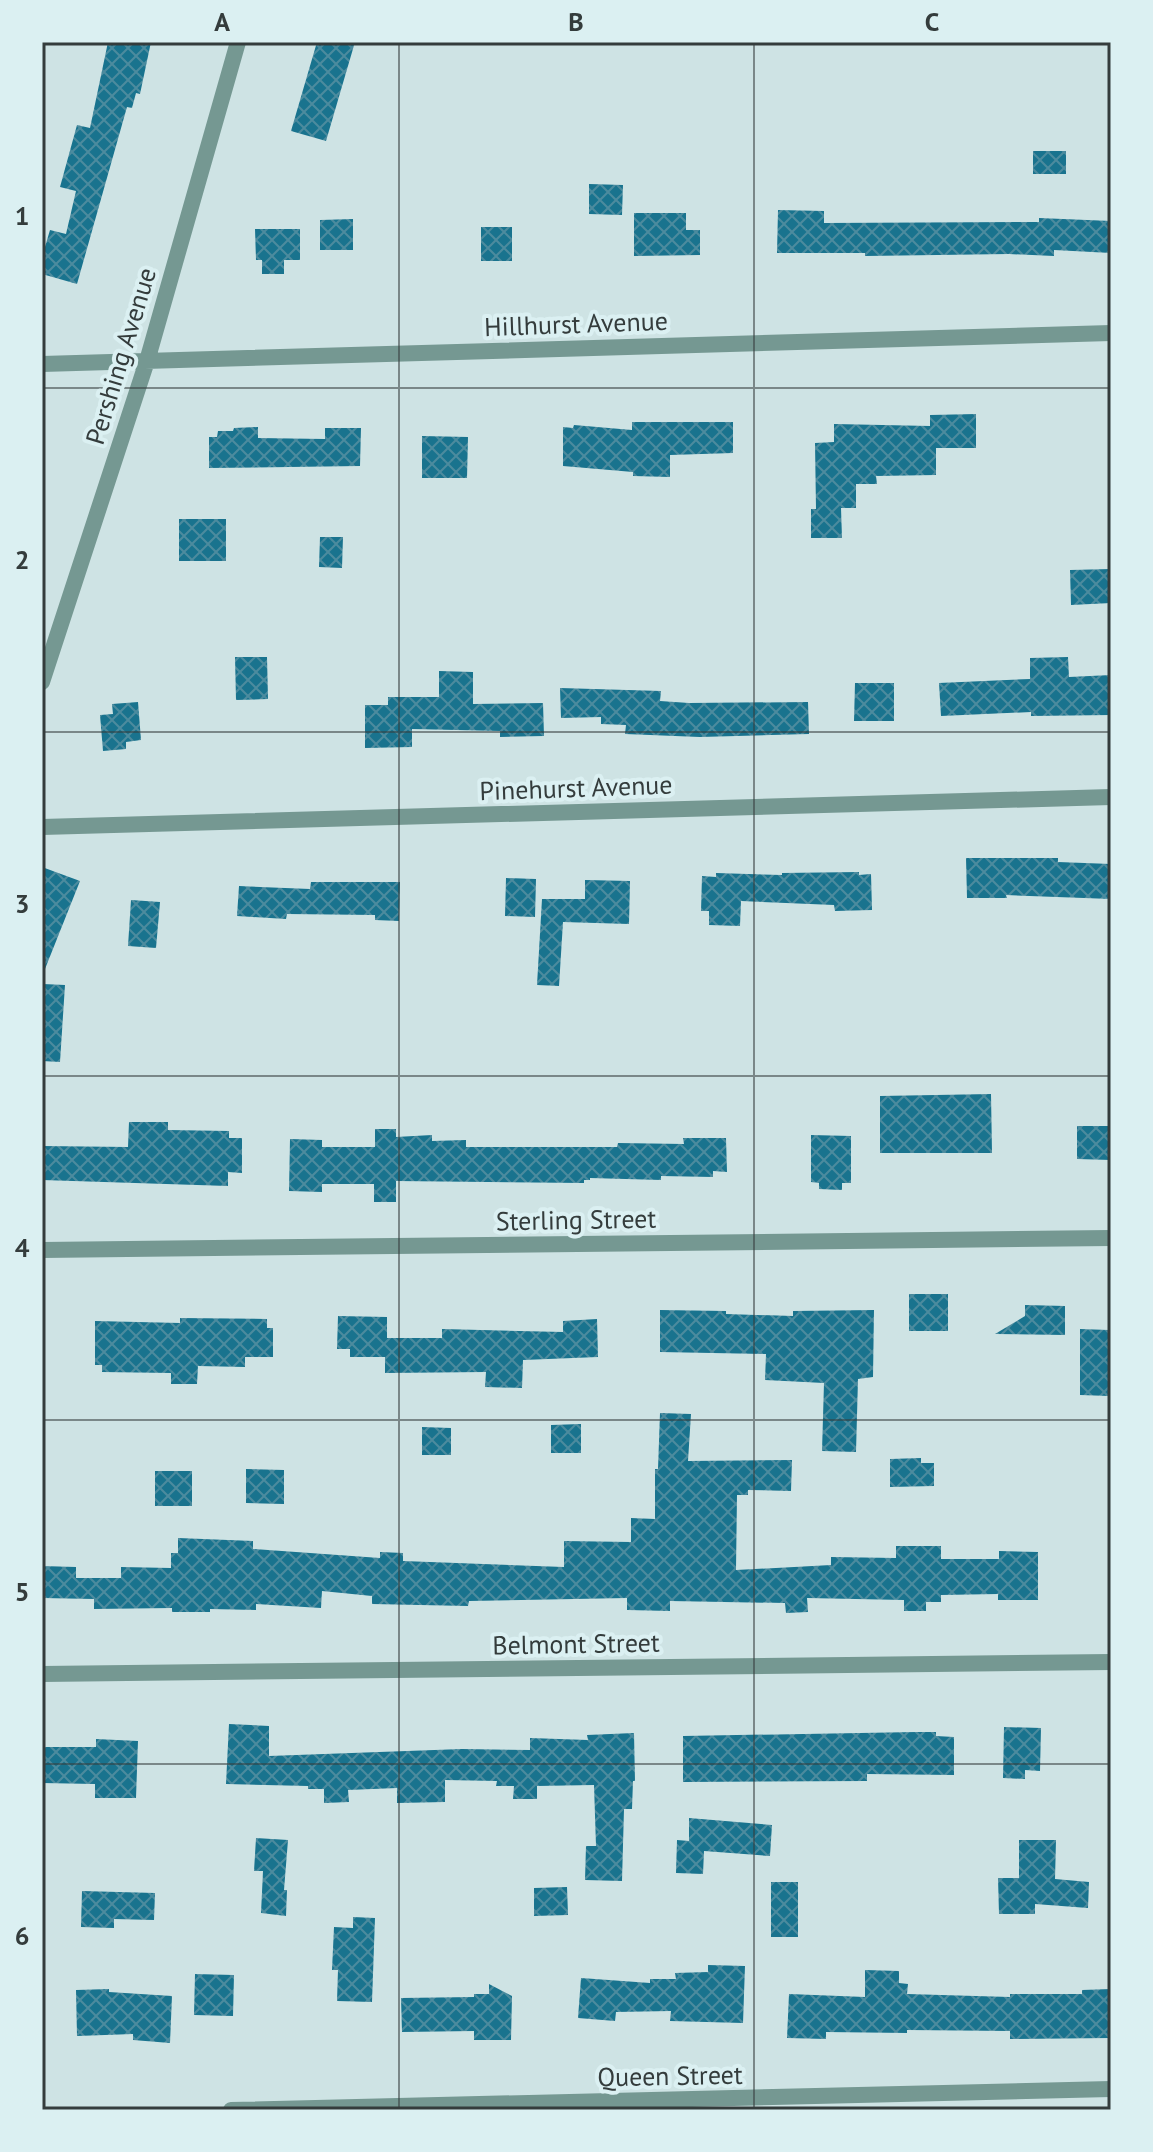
<svg xmlns="http://www.w3.org/2000/svg" width="1153" height="2152" viewBox="0 0 1153 2152" font-family="'PT Sans',sans-serif">
<style>
.building{fill:url(#building-cross-hatch)}
.lines{fill:none;stroke-linecap:round;stroke-linejoin:round}
.street{stroke:#759892;stroke-width:16}
.grid{fill:none;stroke:#343c3c;stroke-width:2;stroke-opacity:0.55}
.labels{text-anchor:middle;stroke-width:8;stroke-linejoin:round;paint-order:stroke}
.street-label{font-size:26px;fill:#343c3c;stroke:#dbf0f2}
.neatline{fill:none;stroke:#343c3c;stroke-width:3}
.grid-label{font-size:26px;text-anchor:middle;font-weight:bold;fill:#343c3c}
</style>
<defs>
<pattern id="building-cross-hatch" width="8" height="8" patternUnits="userSpaceOnUse" patternTransform="scale(2)"><rect width="8" height="8" fill="#19738e"/><path d="M0 0l8 8M0 8l8-8" fill="none" stroke="#4c8b9e"/></pattern>
</defs>
<rect width="100%" height="100%" fill="#cee3e4"/>
<!-- building -->
<path class="building" d="M108,42H151L140,94L136,93L132,108L127,107L77,284L42,274V257L50,230L66,234L76,191L60,187L77,125L90,128Z
M317,42H355L326,141L291,131Z
M1033,151H1066V174H1033Z
M589,184L623,185L622,215L589,214Z
M778,210L824,211V223L1039,222V218L1111,221V253L1054,250V256L1009,254L865,256V253H777Z
M634,213H686V230H700V255L634,256Z
M353,219V250H320V220Z
M481,227H512V261H481Z
M255,229H300V260H284V274H262V260H256Z
M976,414V448H936V475L876,476L877,484H856V508H841L842,538H811V509H816L815,443L834,442V424L930,426V415Z
M632,422H733V453L670,455V477L633,476V472L563,466V427L573,428L574,425L632,430Z
M258,427V438L325,439V428H361L360,466L209,468V437H217L218,431H233L234,428Z
M422,436L468,437L467,478H422Z
M179,519H226V561H179Z
M320,537H343L342,568L319,567Z
M1111,569V603L1071,605L1070,570Z
M235,657H267L268,699L236,700Z
M1068,657L1069,677L1111,675V715L1031,716V712L941,716L939,683L1030,679V658Z
M439,671L473,672V704L543,703L544,736L500,737V731L412,729V747L365,748V705H388V697H439Z
M855,683H894V721H854Z
M560,688L661,691L660,701L689,703L808,702L809,734L700,737L625,734L626,725L601,724V717L561,718Z
M138,702L141,740L126,742V749L103,751L100,715L113,714L112,704Z
M966,858H1058V862L1111,864V899L1006,895L1007,898H967Z
M42,867L80,881L43,974H42Z
M859,872V875L871,874L872,910L835,911L834,905L741,901L740,926L709,925V911H701L702,876L716,877V873L782,875V873Z
M506,878L536,879L535,917L505,916Z
M585,880L630,881L629,924L563,922L559,986L537,985L542,899H585Z
M311,882H400L399,921L375,920V915L287,914L286,919L237,916L239,886L310,889Z
M131,900L160,902L156,948L128,946Z
M43,984L65,985L60,1062L42,1061Z
M991,1094L992,1153H880V1096Z
M129,1122H168V1130L229,1131V1138H242V1173L228,1172V1186L42,1180V1146L128,1147Z
M1077,1126H1111V1160L1077,1159Z
M375,1129H396V1137L432,1135V1141L466,1140V1147H617L618,1143L684,1144L683,1138H726L727,1172L713,1171V1177L661,1176V1180L590,1178V1180H584V1183L396,1181V1202H374V1184H322V1192L289,1191L290,1139L322,1140V1147H375Z
M811,1135L851,1136V1183H842V1190L819,1189V1183L811,1182Z
M909,1294H948V1331H909Z
M1025,1305L1065,1306V1335L995,1334L1025,1316Z
M660,1310L726,1311V1314L793,1316V1311L874,1310L873,1377L858,1379L856,1452L822,1451L824,1383L765,1380L766,1354L660,1352Z
M338,1316L387,1317V1338H442V1329L563,1332V1321L597,1319L598,1357L523,1360L522,1388L485,1387L486,1372L385,1373V1357H350V1349H337Z
M180,1318L267,1319V1328H273V1357H245V1367L198,1366L197,1384H171V1373L102,1372V1365H95V1321L180,1323Z
M1080,1329L1109,1330L1111,1394L1109,1396L1080,1395Z
M660,1413L691,1414L688,1461L792,1460L791,1491L748,1490V1495H737L736,1570L831,1565V1557L896,1558V1546H941V1559H999V1551L1038,1552V1600H998V1594L941,1595V1602H926V1611H904V1600L807,1598L808,1612L786,1613L785,1603L670,1601V1611L627,1610V1598L469,1601L468,1606L372,1604V1596L322,1591L321,1608L256,1604V1610L210,1609V1612H172V1608L94,1609V1599L42,1598V1566L76,1567V1578H121V1567L171,1568V1553H178V1538L253,1541V1549L380,1558V1552L403,1553V1561L564,1567V1541L631,1542V1518L655,1519V1469H658Z
M581,1424V1453H551V1425Z
M422,1427L451,1428V1455H422Z
M921,1458V1463H934V1486L890,1487V1459Z
M246,1469L284,1470V1504L246,1503Z
M155,1471H192V1506H155Z
M229,1724L269,1726V1756L462,1749L530,1750V1738L588,1740L587,1735L634,1733L635,1781H633L632,1809H624L622,1881L585,1880L586,1846H596L594,1785L537,1786V1799H513L514,1786H496L497,1781L445,1780V1802L397,1803V1788L348,1790L349,1802L324,1803V1789H308V1786L226,1784Z
M1004,1727L1041,1728L1040,1771L1025,1770V1779L1003,1778Z
M916,1732H936V1736L954,1737V1775L867,1774V1781L683,1782V1736Z
M96,1739L138,1741L136,1798H95V1784L42,1783V1747H96Z
M689,1818L772,1825L770,1856L704,1851L703,1874L676,1873L677,1840L689,1841Z
M256,1838L288,1840L284,1890H287L286,1916L261,1913L263,1871H254Z
M1019,1840H1056L1055,1879L1089,1882L1088,1908L1035,1904V1914H999L998,1878H1019Z
M771,1882H798V1937H771Z
M567,1887L568,1915L534,1916V1888Z
M82,1891L155,1893L154,1920L114,1919V1928L81,1927Z
M353,1917L375,1918L372,2002L337,2001L338,1970H332L334,1927L353,1928Z
M708,1965L745,1966L743,2023L670,2021L671,2011L616,2012L615,2021L578,2018L581,1978L650,1983V1979H676L675,1973L708,1972Z
M865,1970L899,1971V1983L908,1984L907,1994L1010,1997V1994H1082V1990L1111,1989V2038L1010,2039V2031L907,2030V2033L826,2032V2039L787,2038L789,1994L865,1997Z
M195,1974L234,1975L233,2016L194,2015Z
M489,1984L512,1996L511,2040H474V2031L402,2032L401,1998L474,1997V1994H489Z
M109,1989V1992L172,1996L170,2043L133,2040V2034L77,2036L76,1990Z"/>
<g class="lines">
<!-- street -->
<path class="street" d="M42,364L1111,333
M42,682L147,361L238,42
M42,827L1111,797
M42,1250L1111,1238
M42,1674L1111,1662
M231,2110L1111,2089"/>
</g>
<!-- grid -->
<path class="grid" d="M399,42V2110M754,42V2110M42,388H1111M42,732H1111M42,1076H1111M42,1420H1111M42,1764H1111"/>
<g class="labels">
<!-- street labels -->
<g class="street-label">
<text transform="translate(576 324) rotate(-2)" y="9">Hillhurst Avenue</text>
<text transform="translate(121 356) rotate(-73)" y="9">Pershing Avenue</text>
<text transform="translate(576 788) rotate(-2)" y="9">Pinehurst Avenue</text>
<text transform="translate(576 1220) rotate(-1)" y="9">Sterling Street</text>
<text transform="translate(576 1644) rotate(-1)" y="9">Belmont Street</text>
<text transform="translate(670 2076) rotate(-1)" y="9">Queen Street</text>
</g>
</g>
<!-- border -->
<rect width="1153" height="2152" fill="none" stroke="#dbf0f2" stroke-width="88"/>
<rect x="44" y="44" width="1065" height="2064" class="neatline"/>
<g class="grid-label">
<text x="222" y="31">A</text>
<text x="576" y="31">B</text>
<text x="932" y="31">C</text>
<text x="22" y="225">1</text>
<text x="22" y="569">2</text>
<text x="22" y="913">3</text>
<text x="22" y="1257">4</text>
<text x="22" y="1601">5</text>
<text x="22" y="1945">6</text>
</g>
</svg>
